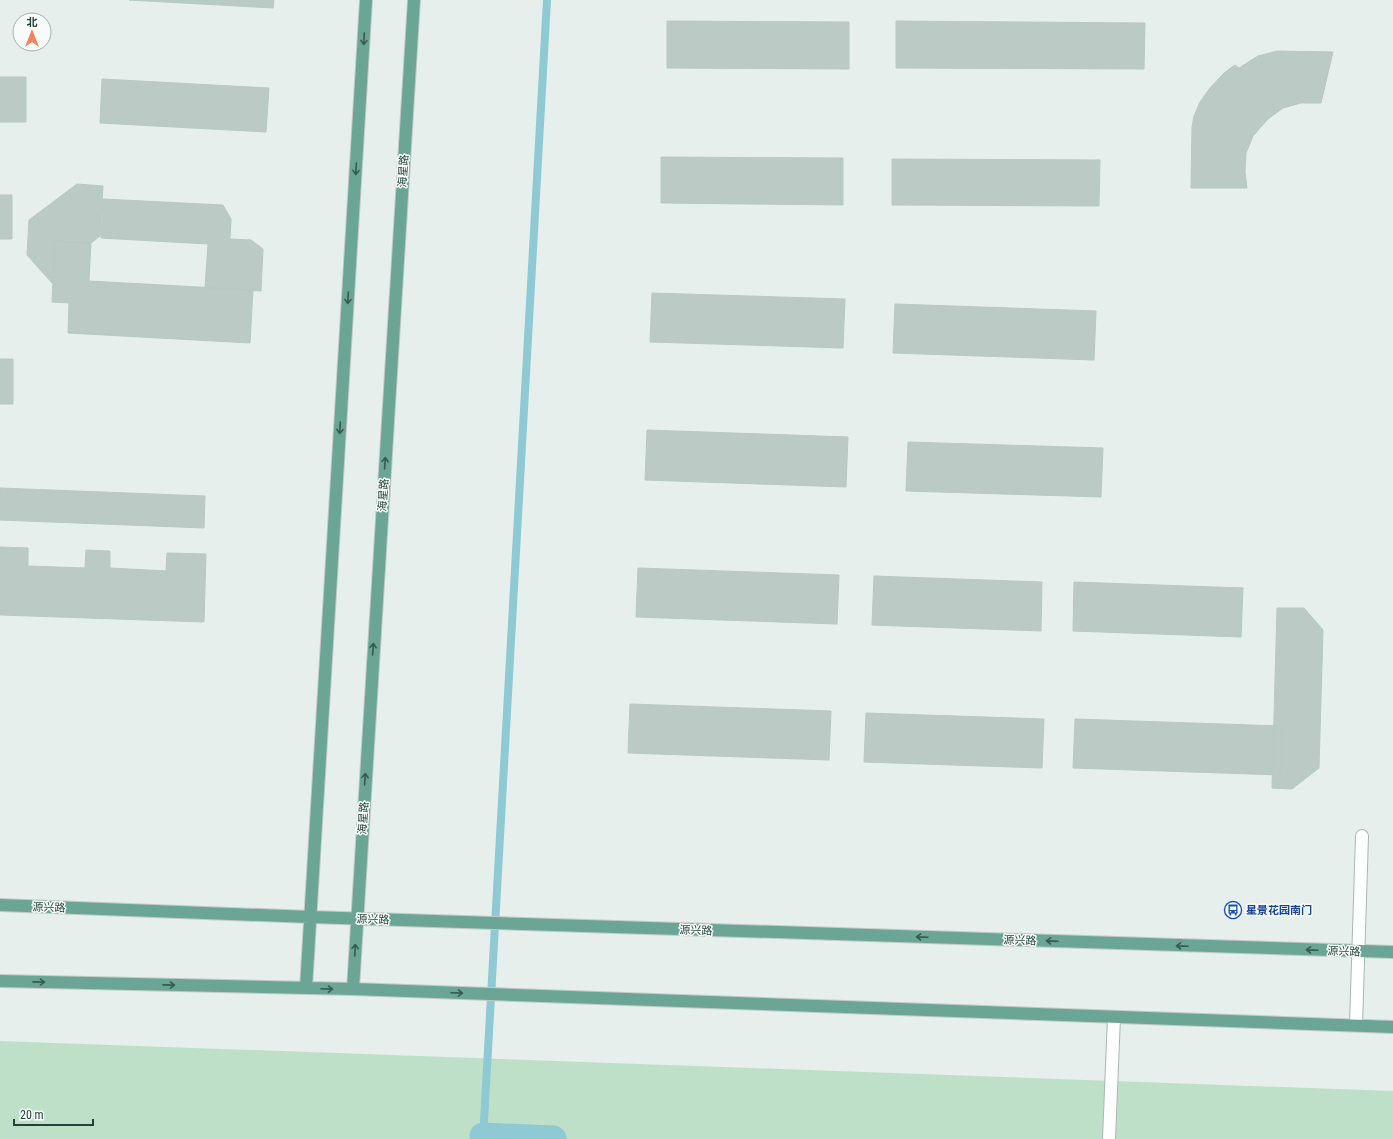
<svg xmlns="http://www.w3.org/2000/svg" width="1393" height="1139" viewBox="0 0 1393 1139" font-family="'Roboto Condensed','Noto Sans SC',sans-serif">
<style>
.green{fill:#bfe0c8}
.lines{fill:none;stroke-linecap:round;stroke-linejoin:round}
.stream{stroke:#8ec9d4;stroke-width:8}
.canal{stroke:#8ec9d4;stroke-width:27}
.building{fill:#bbcac4;stroke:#b8c9c2}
.minor-casing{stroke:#a8b8b2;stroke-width:14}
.major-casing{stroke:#c2cac8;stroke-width:14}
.minor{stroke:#fff;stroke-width:12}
.major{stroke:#6aa596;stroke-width:12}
.oneway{stroke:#365b51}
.labels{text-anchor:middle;stroke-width:3;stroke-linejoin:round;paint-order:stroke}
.street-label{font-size:11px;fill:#24423a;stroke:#f7fbf9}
.transit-label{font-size:11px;font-weight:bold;fill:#164399;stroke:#f7fbf9;text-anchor:start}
</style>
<rect width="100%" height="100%" fill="#e6efeb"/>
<!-- green -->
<path class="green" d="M0,1041L1393,1091V1139H0Z"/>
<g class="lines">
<!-- stream -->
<path class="stream" d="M483,1139L547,0"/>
<!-- canal -->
<path class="canal" d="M483,1136L553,1139"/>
</g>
<!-- building -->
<path class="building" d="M129,0H274L273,8Z
M667,21L849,22V69L667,68Z
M896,21L1145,23L1144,69L896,68Z
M1277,51L1333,52L1321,103H1301L1283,108L1268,119L1253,136L1246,153L1245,172L1247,188H1191L1192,127L1194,116L1200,102L1210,88L1224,73L1235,65L1239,68L1258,56Z
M0,77H26V122H0Z
M102,79L269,88L266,132L100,123Z
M661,157L843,158V205L661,203Z
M892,159L1100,160L1099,206L892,205Z
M77,184L103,186L100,236L91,243L55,241L53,284L27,255L29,220Z
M0,195H12V239H0Z
M103,199L223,205L231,219L230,239L251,240L263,249L261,291L205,288L208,244L101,238Z
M55,241L91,243L89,281L253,290L250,343L68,333L69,303L52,302Z
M652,293L845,299L843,348L650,342Z
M895,304L1096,311L1094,360L893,353Z
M0,359H13V404H0Z
M647,430L848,437L846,487L645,480Z
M908,442L1103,448L1101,497L906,491Z
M0,488L205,496L204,528L0,520Z
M0,547L28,548V566L85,568L86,550L110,551V568L166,571L167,553L206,554L204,622L0,615Z
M638,568L839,575L837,624L636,617Z
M874,576L1042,582L1041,631L872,625Z
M1074,582L1243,588L1241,637L1073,631Z
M1277,608H1304L1323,630L1319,768L1292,789L1272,788Z
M630,704L831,711L829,760L628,753Z
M866,713L1044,719L1042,768L864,762Z
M1075,719L1282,726L1280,775L1073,768Z"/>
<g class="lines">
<!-- minor casing -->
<g class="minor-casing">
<path id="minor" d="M1356,1025L1362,836
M1109,1139L1114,1017"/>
</g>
<!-- major casing -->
<g class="major-casing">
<path id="major" d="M0,905L310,917L1393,952
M0,981L353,989L1393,1027
M306,988L366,0
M353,989L414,0"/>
</g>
<!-- minor -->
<use href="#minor" class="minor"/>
<!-- major -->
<use href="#major" class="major"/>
</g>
<!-- one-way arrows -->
<defs><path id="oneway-shaft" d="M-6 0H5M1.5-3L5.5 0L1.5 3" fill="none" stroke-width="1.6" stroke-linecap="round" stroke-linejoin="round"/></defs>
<g class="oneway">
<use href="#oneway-shaft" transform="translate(364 39) rotate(93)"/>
<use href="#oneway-shaft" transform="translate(356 169) rotate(93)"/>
<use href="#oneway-shaft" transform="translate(348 298) rotate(93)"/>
<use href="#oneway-shaft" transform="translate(340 428) rotate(93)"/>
<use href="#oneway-shaft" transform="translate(385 463) rotate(-86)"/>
<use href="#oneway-shaft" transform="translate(373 649) rotate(-86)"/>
<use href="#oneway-shaft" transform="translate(365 779) rotate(-86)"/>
<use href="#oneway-shaft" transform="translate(922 937) rotate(-178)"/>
<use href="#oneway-shaft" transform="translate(1052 941) rotate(-178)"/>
<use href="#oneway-shaft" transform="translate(1182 946) rotate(-178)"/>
<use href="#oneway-shaft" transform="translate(355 950) rotate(-87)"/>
<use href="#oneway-shaft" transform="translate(1312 950) rotate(-178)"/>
<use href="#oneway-shaft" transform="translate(39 982) rotate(1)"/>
<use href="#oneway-shaft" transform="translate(169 985) rotate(1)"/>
<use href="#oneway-shaft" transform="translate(327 989) rotate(2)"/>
<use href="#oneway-shaft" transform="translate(457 993) rotate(2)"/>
</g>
<!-- icons -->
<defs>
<g id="bus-ring" transform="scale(0.9)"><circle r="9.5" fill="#f7fbf9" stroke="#1a4fb4" stroke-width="1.5"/><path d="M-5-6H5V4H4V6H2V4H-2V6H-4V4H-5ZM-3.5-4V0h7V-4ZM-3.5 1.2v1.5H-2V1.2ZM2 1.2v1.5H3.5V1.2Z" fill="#1a4fb4"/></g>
</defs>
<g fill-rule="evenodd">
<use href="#bus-ring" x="1233" y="910"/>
</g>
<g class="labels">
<!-- street labels -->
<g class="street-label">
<text transform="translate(403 171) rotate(-86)" y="4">海星路</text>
<text transform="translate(383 495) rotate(-86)" y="4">海星路</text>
<text transform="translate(363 818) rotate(-86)" y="4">海星路</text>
<text transform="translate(49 907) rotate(2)" y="4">源兴路</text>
<text transform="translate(373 919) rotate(2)" y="4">源兴路</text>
<text transform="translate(696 930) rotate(2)" y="4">源兴路</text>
<text transform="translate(1020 940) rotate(2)" y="4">源兴路</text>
<text transform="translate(1344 951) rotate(2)" y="4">源兴路</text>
</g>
<!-- transit labels -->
<g class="transit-label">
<text x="1246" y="914">星景花园南门</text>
</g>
</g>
<!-- north arrow -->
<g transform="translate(32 32)"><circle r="19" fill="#f7fbf9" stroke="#a3b1ad"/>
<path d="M0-3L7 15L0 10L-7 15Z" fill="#f4845f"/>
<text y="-6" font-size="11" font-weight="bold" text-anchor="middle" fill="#24423a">北</text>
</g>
<!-- scale -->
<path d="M14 1119v6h79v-6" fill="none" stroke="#24423a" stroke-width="2"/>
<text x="20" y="1119" font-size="12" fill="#24423a" stroke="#f7fbf9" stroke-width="3" paint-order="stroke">20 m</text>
</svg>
